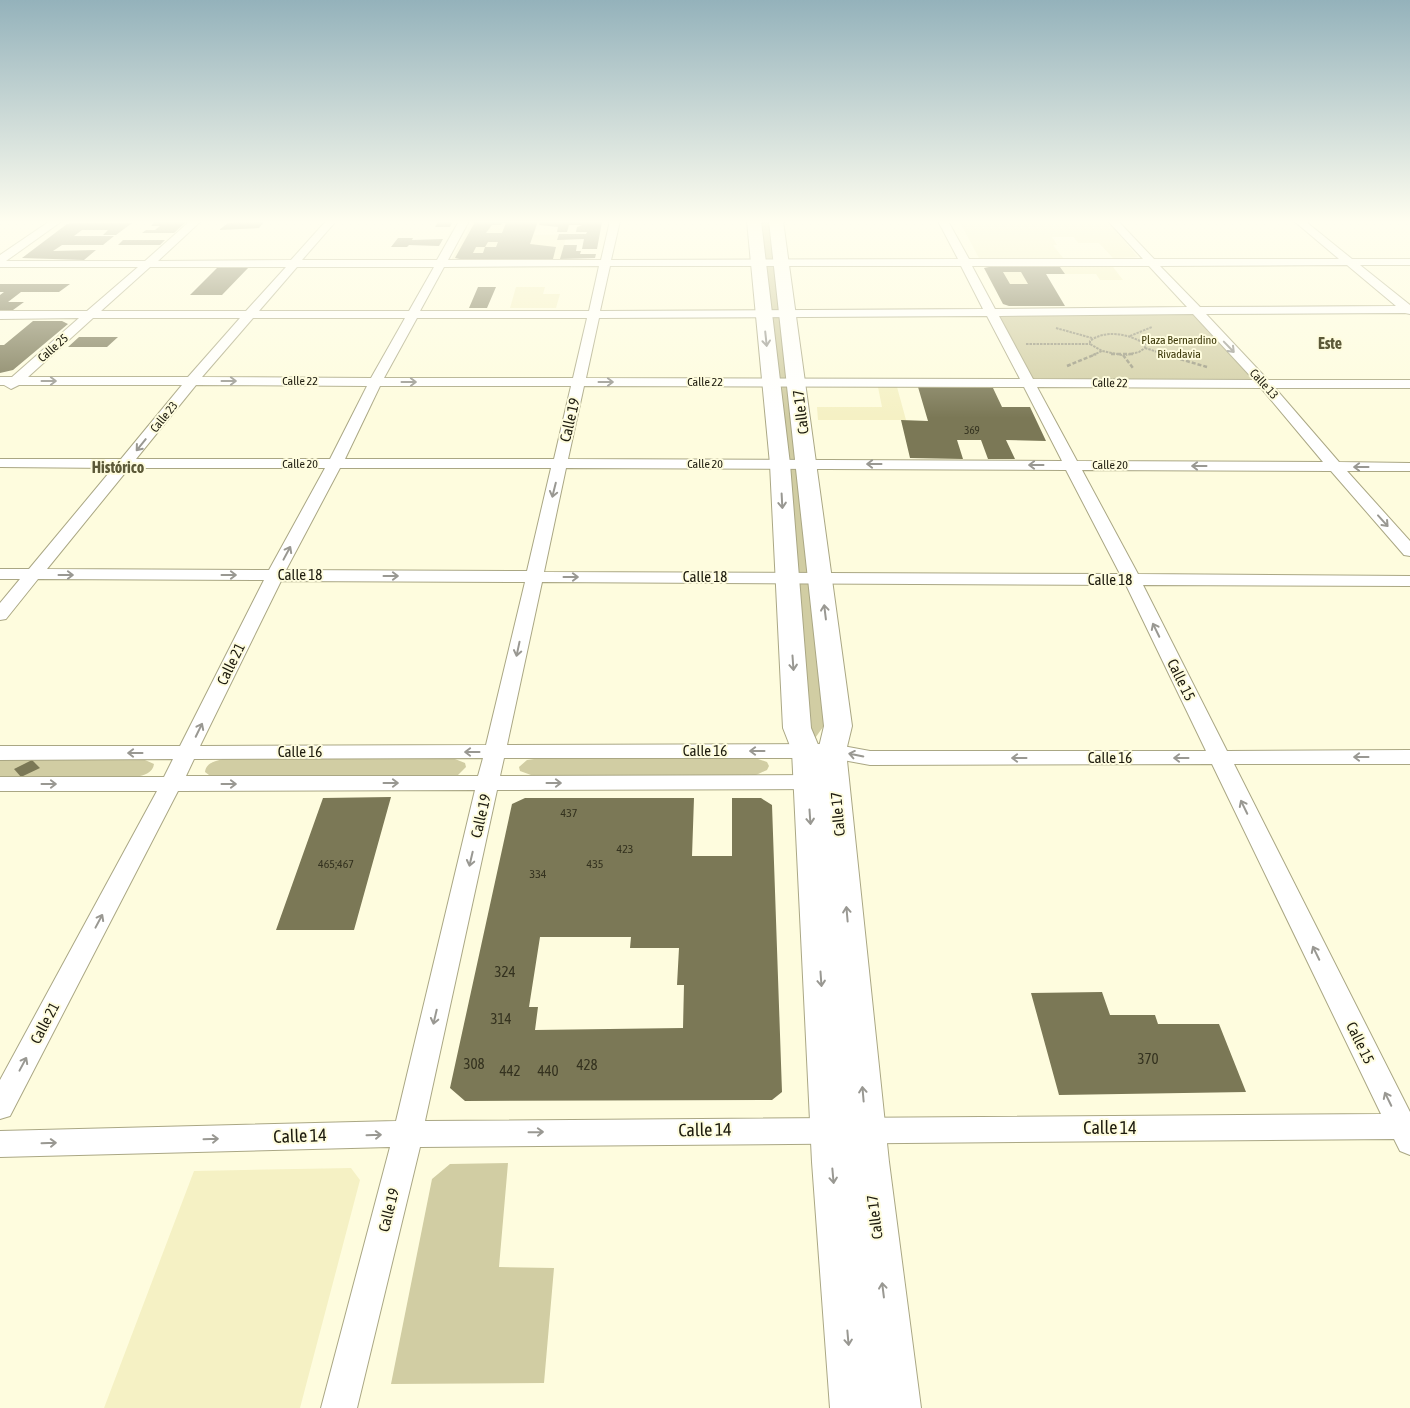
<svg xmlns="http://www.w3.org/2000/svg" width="1410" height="1408" viewBox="0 0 1410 1408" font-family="'Asap Condensed',sans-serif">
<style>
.built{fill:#f5f1c4}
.green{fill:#d1cda3}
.building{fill:#7b7856;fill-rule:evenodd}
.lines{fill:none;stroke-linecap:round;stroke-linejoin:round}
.street-casing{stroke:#aaa784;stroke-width:2}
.secondary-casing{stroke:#aaa784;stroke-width:2}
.path-far1{stroke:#96947e;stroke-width:2;stroke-dasharray:2.5 1;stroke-linecap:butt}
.path{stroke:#96947e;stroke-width:2.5;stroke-dasharray:4 2;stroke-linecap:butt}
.street{fill:#fff;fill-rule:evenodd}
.secondary{fill:#fff;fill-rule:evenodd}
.oneway{stroke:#999892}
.labels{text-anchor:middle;stroke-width:4;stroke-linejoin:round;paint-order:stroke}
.far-number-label{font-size:11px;fill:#34321f}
.far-park-label{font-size:12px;fill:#3e3a0b;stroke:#fefcde}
.far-street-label{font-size:12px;fill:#1c1a0d;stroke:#fefcde}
.number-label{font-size:12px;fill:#34321f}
.street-label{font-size:15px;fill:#1c1a0d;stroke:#fefcde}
.near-number-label{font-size:15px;fill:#34321f}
.far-district-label{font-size:16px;font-weight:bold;fill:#5c5938;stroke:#fefcde}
.near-street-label{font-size:18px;fill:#1c1a0d;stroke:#fefcde}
</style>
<rect width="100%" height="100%" fill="#fefcde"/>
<!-- built -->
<path class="built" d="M476,221H538L534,235L567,234L560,260H451L472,222Z
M959,221H1107L1138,257L1113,258L1099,243H1078L1074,237H1052L1057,245H1053L1063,258H979Z
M989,267H1113L1123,280H1100L1096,274H1047L1009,306L984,268Z
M516,287H545L543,294H560L556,308H510Z
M878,387H897L906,420H818L817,407H882Z
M351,1168L360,1180L300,1408H104L194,1171Z"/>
<!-- green -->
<path class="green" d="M755,221H772L828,720L813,741L806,720Z
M1195,310L1265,384L1029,382L990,311Z
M755,758L767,762L769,766L767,770L756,775H531L520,771L519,767L527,760L534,759Z
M223,759H455L465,763L466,767L458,775L451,776H215L209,775L205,772C206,763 215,761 223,759Z
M0,760H145L154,764C153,773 144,775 136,777H0Z
M508,1163L499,1267L554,1268L544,1383L391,1384L432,1179L450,1164Z"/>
<!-- building -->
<path class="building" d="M479,221H538L530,244L556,247L553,259H460L455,258L475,222ZM502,223H506L502,233H486L492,225H501ZM488,242H498L496,247H485L483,253H473L476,247H485Z
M541,221L602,222L597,249H582L584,239L557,240L559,234H586L587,232H576L577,227L582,225H569L567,232H557L558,227L539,225Z
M155,222H183L185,223L174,233H142L146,230H155L160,226H151Z
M264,222L259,228L219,230L228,223Z
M438,222H449L452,223L450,227H435Z
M74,223H132L116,235H103L108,230H82L74,236H114L103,245H62L53,251L96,250L84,260L22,258L67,224Z
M398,238H413L412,240L443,239L439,246L409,245L407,247H391Z
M123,240H165L160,245H118Z
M564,245H577L576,251H581L580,254H596L595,258L560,259Z
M218,267H249L222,295H190Z
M989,267H1060L1065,274H1046L1065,306H1009L1003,304L984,268ZM1003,272H1021L1028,284H1010Z
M0,284H70L59,292H21L8,302H24L13,310H0V295L4,292H0Z
M478,287H496L487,308H469Z
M33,321H62L68,324L13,370L0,373V345H4Z
M79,337H118L107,347H68Z
M918,387L993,388L1002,407H1030L1046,441L1006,440L1015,459H988L981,440H957L963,459L910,458L901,420L928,421Z
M32,760L40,768L21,777L14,769Z
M391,797L354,930H276L323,798Z
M525,798H694L692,856H732V798H761L772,805L782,1092L772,1100L465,1101L450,1088L512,804ZM540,937H631L630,948H679L677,985H684L683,1028L535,1030L538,1007H529Z
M1102,992L1110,1015H1155L1158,1024H1219L1246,1092L1059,1095L1031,993Z"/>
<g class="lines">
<!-- street casing -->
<g class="street-casing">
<path id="street" d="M50,221H62L6,261H145L190,221H201L158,261L291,260L326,221H336L302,260H437L459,221H469L448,260H601L610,221H620L611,260L958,259L938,221H948L969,259H1143L1108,221H1118L1154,259H1339L1294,221H1305L1352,259H1410V265H1360L1410,305V314L1405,313L1206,314L1268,380H1410V388H1275L1339,462L1410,463V471H1347L1410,541V556L1404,555L1331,471L1082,470L1138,574L1410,576V586L1143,585L1227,751L1410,750V764H1234L1410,1112V1155L1400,1151L1394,1139L420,1147L357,1408H321L390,1147L0,1157V1131L396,1121L475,790L178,791L10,1116L0,1119V1080L157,791H0V777H164L173,759L0,760V746H180L264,580L38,579L6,619L0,620V603L20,579H0V569H29L113,468L0,467V459H121L182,385H19L11,389L4,385H0V377H12L79,318L0,319V311H87L138,267H0V255ZM1347,265L1396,306L1200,307L1160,266ZM599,266L589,311H420L444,267ZM610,266H961L983,309L600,311ZM972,266H1149L1187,307L995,309ZM150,267H286L246,311H101ZM297,267H434L409,311H259ZM1193,314L1254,380L1033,379L999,316ZM987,316L1020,379L586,378L599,318ZM93,318H240L188,377H28ZM253,318H405L371,378L202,377ZM417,318H587L573,378H384ZM196,385L367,386L330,459H136ZM380,386H571L554,459H345ZM584,386L1024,387L1062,461L568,459ZM1037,387L1261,388L1323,462L1077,461ZM129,468H325L269,570L47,569ZM340,468H551L527,571L286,570ZM566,468L1066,470L1120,574L544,572ZM281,581L525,582L486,745L200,746ZM542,582L1126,585L1206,751H870L832,744L507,745ZM483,758L478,776H186L194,759ZM504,758H832L870,765L1212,764L1381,1114L425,1121L497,790L820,789L828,787L831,782L828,777L820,775L500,776Z"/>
</g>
<!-- secondary casing -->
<g class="secondary-casing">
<path id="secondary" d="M747,221H761L790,464L811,728L819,747L824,726L769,221H783L852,726L846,751L889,1162L921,1408H830L812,1162L792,751L783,728L770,464Z"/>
</g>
<!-- path-far1 -->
<path class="path-far1" d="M1056,328L1092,338
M1130,336L1152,327
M1026,344H1090
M1145,344H1204
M1145,348L1167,355
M1093,355L1102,351
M1122,355L1102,351L1090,344V341C1105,329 1130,334 1145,344V348L1139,352L1126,355"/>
<!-- path -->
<path class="path" d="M1111,354H1134
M1163,354L1207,367
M1123,355L1133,368
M1067,366L1096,354"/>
<!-- street -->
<use href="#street" class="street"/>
<!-- secondary -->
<use href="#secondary" class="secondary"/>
</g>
<!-- one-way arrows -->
<defs><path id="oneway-shaft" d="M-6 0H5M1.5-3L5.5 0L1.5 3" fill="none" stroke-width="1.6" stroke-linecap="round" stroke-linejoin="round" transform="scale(1.25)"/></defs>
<g class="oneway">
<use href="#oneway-shaft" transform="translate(766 339) rotate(84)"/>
<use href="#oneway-shaft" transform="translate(1229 347) rotate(46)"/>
<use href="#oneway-shaft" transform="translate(49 381)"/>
<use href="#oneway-shaft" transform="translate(229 381)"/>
<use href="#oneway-shaft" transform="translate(409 382)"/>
<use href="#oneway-shaft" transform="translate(606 382)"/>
<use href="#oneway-shaft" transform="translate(141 445) rotate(129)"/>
<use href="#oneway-shaft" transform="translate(874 464) rotate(-180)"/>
<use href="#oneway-shaft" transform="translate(1036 465) rotate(-180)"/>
<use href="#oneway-shaft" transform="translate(1199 466) rotate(-180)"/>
<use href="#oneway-shaft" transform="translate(1361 467) rotate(-180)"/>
<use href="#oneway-shaft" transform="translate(554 490) rotate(104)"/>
<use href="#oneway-shaft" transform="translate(782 501) rotate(87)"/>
<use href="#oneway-shaft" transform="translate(1383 521) rotate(48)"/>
<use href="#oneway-shaft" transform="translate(287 553) rotate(-62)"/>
<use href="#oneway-shaft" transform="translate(66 575)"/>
<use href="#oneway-shaft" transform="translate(229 575)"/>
<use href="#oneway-shaft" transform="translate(391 576)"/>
<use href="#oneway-shaft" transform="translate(571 577)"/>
<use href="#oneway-shaft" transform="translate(825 612) rotate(-97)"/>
<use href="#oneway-shaft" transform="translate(1156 630) rotate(-116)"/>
<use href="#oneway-shaft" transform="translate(518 649) rotate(102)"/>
<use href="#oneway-shaft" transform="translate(793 663) rotate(86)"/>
<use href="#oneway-shaft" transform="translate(199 730) rotate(-64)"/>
<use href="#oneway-shaft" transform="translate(757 751) rotate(180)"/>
<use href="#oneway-shaft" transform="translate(472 752) rotate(180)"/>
<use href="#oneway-shaft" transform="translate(135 753) rotate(180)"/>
<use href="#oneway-shaft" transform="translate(856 755) rotate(-169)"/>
<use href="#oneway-shaft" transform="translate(1361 757) rotate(180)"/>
<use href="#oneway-shaft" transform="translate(1019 758) rotate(180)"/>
<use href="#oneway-shaft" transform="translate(1181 758) rotate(180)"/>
<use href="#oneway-shaft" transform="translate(391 783)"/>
<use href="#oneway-shaft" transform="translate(554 783)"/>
<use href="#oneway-shaft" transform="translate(49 784)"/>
<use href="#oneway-shaft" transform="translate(229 784)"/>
<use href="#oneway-shaft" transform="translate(1244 807) rotate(-116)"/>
<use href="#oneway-shaft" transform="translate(810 817) rotate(86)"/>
<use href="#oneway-shaft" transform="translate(471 859) rotate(103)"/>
<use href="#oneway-shaft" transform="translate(847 914) rotate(-95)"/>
<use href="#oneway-shaft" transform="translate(99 921) rotate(-62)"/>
<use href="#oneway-shaft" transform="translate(1316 953) rotate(-116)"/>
<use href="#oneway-shaft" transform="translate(821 979) rotate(86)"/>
<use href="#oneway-shaft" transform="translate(435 1017) rotate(103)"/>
<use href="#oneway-shaft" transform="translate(23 1064) rotate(-62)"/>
<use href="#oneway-shaft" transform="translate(863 1094) rotate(-95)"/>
<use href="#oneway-shaft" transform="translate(1388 1099) rotate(-116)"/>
<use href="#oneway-shaft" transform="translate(536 1132) rotate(-1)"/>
<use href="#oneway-shaft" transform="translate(374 1135) rotate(-2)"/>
<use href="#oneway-shaft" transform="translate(211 1139) rotate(-2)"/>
<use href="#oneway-shaft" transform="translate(49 1143) rotate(-2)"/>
<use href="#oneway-shaft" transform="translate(833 1176) rotate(85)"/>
<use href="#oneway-shaft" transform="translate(883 1290) rotate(-97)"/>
<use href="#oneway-shaft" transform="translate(848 1338) rotate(85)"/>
</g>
<!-- sky -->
<linearGradient id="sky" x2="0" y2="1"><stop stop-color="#94b2bb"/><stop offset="0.53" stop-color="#fffef0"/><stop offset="1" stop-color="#fffef0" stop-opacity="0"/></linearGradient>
<rect width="1410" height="418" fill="url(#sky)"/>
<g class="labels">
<!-- far-number labels -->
<g class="far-number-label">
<text x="972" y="434">369</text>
</g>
<!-- far-park labels -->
<g class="far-park-label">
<text x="1179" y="344">Plaza Bernardino<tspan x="1179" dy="14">Rivadavia</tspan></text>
</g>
<!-- far-street labels -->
<g class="far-street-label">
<text transform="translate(53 348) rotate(-41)" y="4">Calle 25</text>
<text x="300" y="385">Calle 22</text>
<text x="705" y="386">Calle 22</text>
<text transform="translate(1110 383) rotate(1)" y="4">Calle 22</text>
<text transform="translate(1264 384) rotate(48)" y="4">Calle 13</text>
<text transform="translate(164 417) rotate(-51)" y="4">Calle 23</text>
<text x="300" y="468">Calle 20</text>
<text x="705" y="468">Calle 20</text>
<text x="1110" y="469">Calle 20</text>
</g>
<!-- number labels -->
<g class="number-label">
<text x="569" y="817">437</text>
<text x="625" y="853">423</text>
<text x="336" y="868">465;467</text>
<text x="595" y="868">435</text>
<text x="538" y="878">334</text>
</g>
<!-- street labels -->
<g class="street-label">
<text transform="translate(801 412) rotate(-97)" y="5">Calle 17</text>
<text transform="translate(570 420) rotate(-77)" y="5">Calle 19</text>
<text x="300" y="580">Calle 18</text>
<text x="705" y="582">Calle 18</text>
<text x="1110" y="585">Calle 18</text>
<text transform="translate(231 664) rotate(-64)" y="5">Calle 21</text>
<text transform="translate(1181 680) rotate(64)" y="5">Calle 15</text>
<text x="705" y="756">Calle 16</text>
<text x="300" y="757">Calle 16</text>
<text x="1110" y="763">Calle 16</text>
<text transform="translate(838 814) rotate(-95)" y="5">Calle 17</text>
<text transform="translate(481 816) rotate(-77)" y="5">Calle 19</text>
<text transform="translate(45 1023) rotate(-62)" y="5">Calle 21</text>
<text transform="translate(1360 1043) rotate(64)" y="5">Calle 15</text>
<text transform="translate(389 1210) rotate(-76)" y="5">Calle 19</text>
<text transform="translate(875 1217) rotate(-97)" y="5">Calle 17</text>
</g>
<!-- near-number labels -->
<g class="near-number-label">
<text x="505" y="977">324</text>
<text x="501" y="1024">314</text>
<text x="1148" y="1064">370</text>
<text x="474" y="1069">308</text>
<text x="587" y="1070">428</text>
<text x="510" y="1076">442</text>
<text x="548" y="1076">440</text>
</g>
<!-- far-district labels -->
<g class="far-district-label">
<text x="1330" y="349">Este</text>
<text x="118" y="473">Histórico</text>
</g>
<!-- near-street labels -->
<g class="near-street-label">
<text x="1110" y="1134">Calle 14</text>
<text transform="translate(705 1130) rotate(-1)" y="6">Calle 14</text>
<text transform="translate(300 1136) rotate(-2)" y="6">Calle 14</text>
</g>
</g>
</svg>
